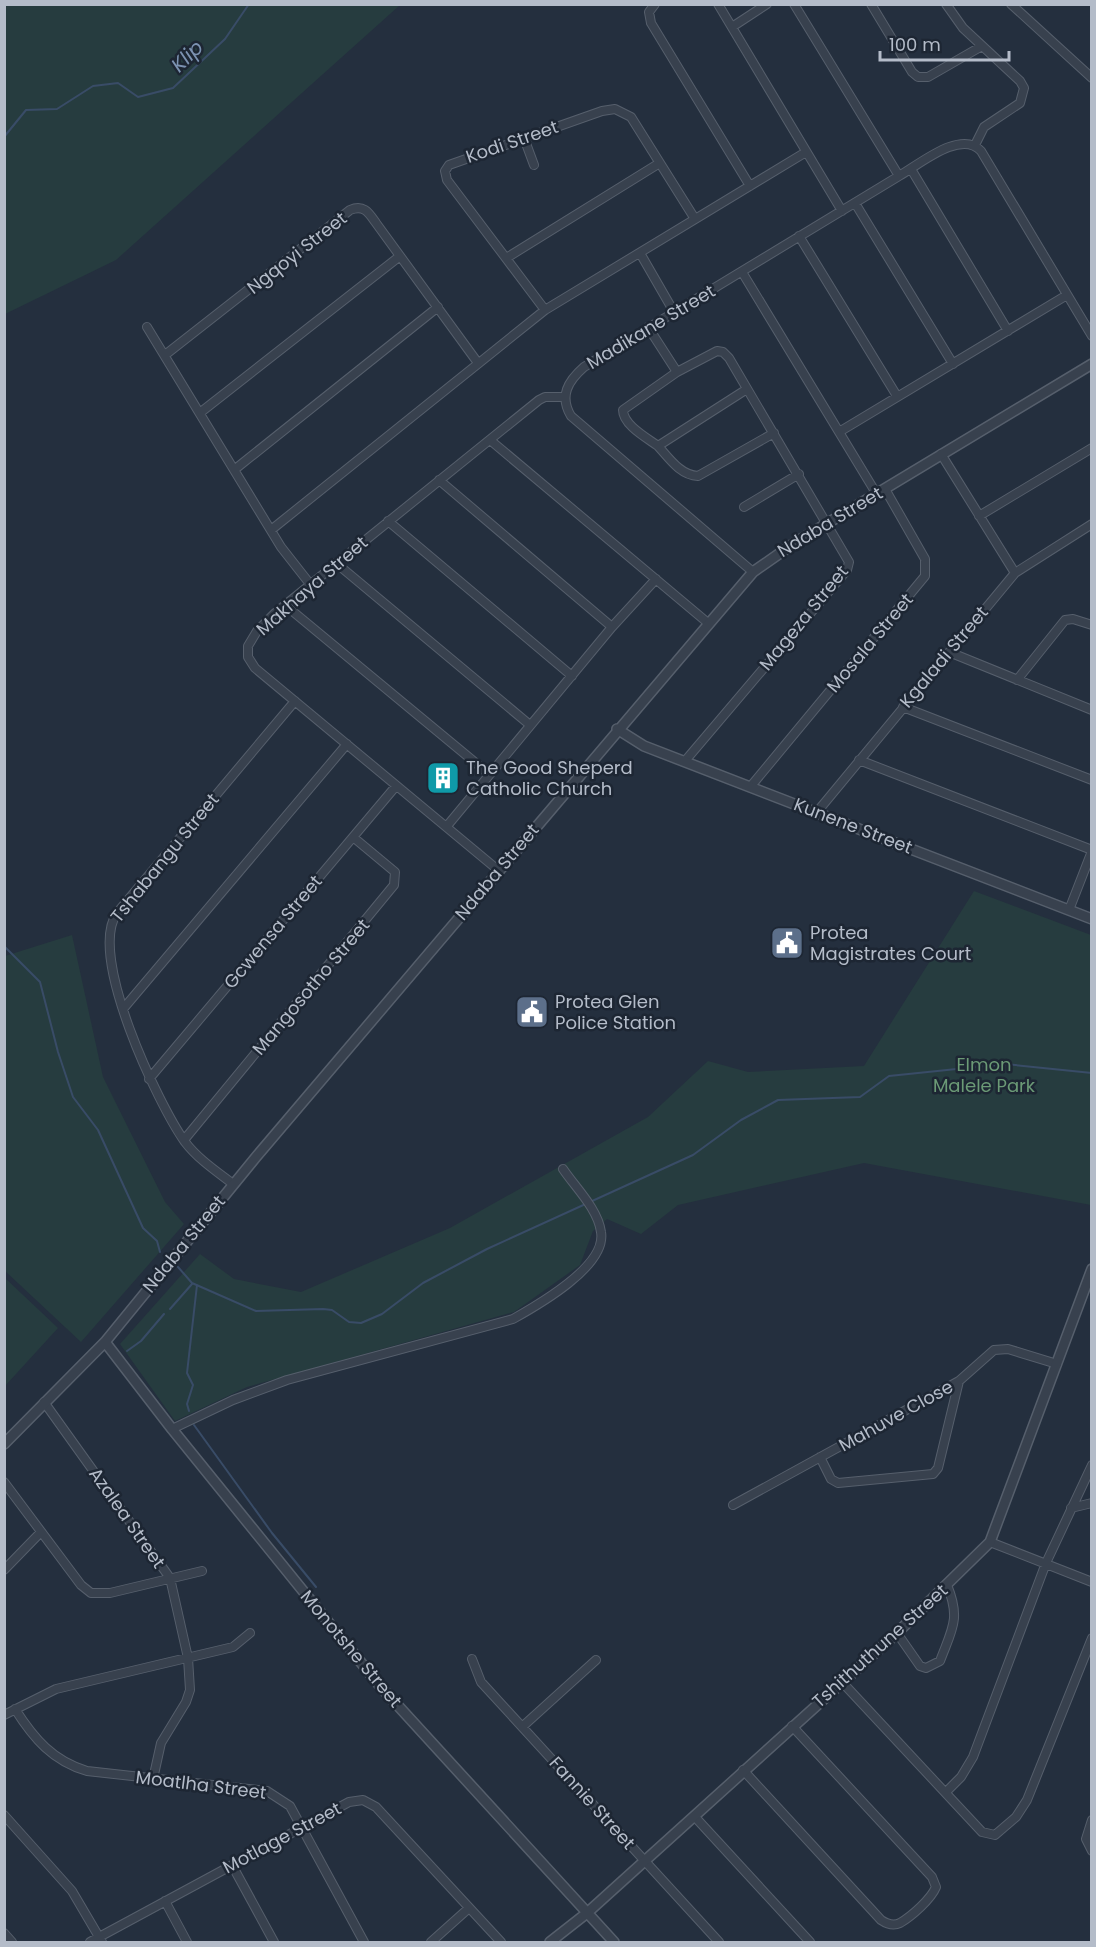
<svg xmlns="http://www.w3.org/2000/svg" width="1096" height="1947" viewBox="0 0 1096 1947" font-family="Poppins,sans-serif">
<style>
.green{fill:#263c3f}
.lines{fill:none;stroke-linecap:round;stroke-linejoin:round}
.stream{stroke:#394c67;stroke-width:2}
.minor-casing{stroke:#565f6c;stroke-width:10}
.tertiary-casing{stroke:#565f6c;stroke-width:12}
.minor{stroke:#38414e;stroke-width:8}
.tertiary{stroke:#38414e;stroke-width:9}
.labels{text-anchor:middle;stroke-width:5;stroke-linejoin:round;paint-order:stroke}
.street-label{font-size:18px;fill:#b4bcc9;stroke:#1d2633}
.poi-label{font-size:18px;fill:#b4bcc9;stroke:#1d2633;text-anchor:start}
.park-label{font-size:18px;fill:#6b9a76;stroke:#1d2633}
.water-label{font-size:20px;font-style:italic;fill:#7c92b1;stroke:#1d2633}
</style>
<rect width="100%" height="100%" fill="#242f3e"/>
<!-- green -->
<path class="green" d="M5,4H400V5L116,260L5,314Z
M974,891L1091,935V1205L864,1163L678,1205L641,1234L607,1219L593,1231L580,1265L514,1312L247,1387L175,1421L120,1344L200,1254L234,1279L301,1292L450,1228L648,1117L708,1061L748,1072L864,1066Z
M72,935L103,1077L165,1202L184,1224L81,1342L4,1270L5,956Z
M5,1278L58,1328L5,1386H4Z"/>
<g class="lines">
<!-- stream -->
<path class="stream" d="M4,137L26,110L57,109L93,86L118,83L138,97L173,88L225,39L249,4
M4,946L40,982L58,1052L73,1097L98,1130L143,1228L157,1241L160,1252
M178,1267L192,1283L256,1311L323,1309L332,1310L349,1322L361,1323L382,1314L423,1283L487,1249L693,1155L741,1120L778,1100L860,1097L889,1076L1005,1064L1092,1073
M170,1309L192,1284
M127,1351L141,1341L164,1314
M189,1411L187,1404L193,1385L187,1373L197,1285
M194,1425L272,1533L316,1587"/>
<!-- minor casing -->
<g class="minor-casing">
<path id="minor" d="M655,4L649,12L651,23L750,186
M718,4L842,211
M794,4L899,176
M871,4L912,72L918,77H928L982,46
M946,4L963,28L1020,81L1024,88L1020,103L984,127L975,145
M1011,4L1092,78
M732,27L767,4
M524,138L534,165
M911,169L1008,331
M855,203L953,364
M799,236L897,396
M640,253L674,312
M508,257L658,164
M742,272L876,493
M545,310L447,180L445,171L449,165L602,111L615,109L631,117L695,219
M147,327L281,547L310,584
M648,327L677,372L717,351L723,352L729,358L849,562L847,570L685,761
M165,355L350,210C364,204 369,213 376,223L478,363
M677,372L623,410C623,425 647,438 658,446L747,389
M201,412L400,256
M839,432L1067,295
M490,440L708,623
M658,446C669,458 680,475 698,476L774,433
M941,454L1015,573
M234,470L438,307
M439,480L612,627
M744,507L799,474
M979,516L1092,448
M388,521L572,676
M271,530L545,310L806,152
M336,563L530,725
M753,572L571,416C559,396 568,381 584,367L899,176C920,164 961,129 981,151L1092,336
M285,605L489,774
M949,652L1092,710
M1017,680L1065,620L1073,619L1092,625
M903,707L1092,780
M859,760L1092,850
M751,786L925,576V559L885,489
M817,812L1015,573L1092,524
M447,826L612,627L656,579
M498,870L255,668L248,657V646L257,631L274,614L539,400L545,397H565
M1069,910L1092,851
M123,1009L347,744
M149,1079L396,786
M184,1140L394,885L395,872L353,837
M233,1184C216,1171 198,1159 185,1142C158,1104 87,955 117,913L295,701
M44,1402L170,1578L188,1658L190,1690L186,1702L161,1743L153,1779
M172,1429L233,1400L287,1380L513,1319C538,1305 607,1266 601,1232C598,1209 575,1187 563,1169
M820,1457L831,1479L838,1483L933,1474L938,1468L959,1381
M4,1482L81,1585L91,1593H110L202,1571
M733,1505L959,1381L994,1350L1008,1349L1057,1364
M1071,1508L1092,1503
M990,1542L1092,1582
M4,1570L41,1532
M897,1633L920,1666L926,1668L940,1661C952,1629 961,1619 947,1585
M472,1659L481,1682L719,1942
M842,1682L982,1832L995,1835L1016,1817L1027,1800L1092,1638
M15,1709C34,1739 53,1761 87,1771L267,1791L290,1806L364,1942
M4,1715L56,1689L233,1647L250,1633
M522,1727L596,1660
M743,1770L881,1920C887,1924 894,1926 900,1923C912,1916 931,1899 936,1887L932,1877L792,1726
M946,1792L961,1777L973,1757L1046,1563L1092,1465
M4,1815L72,1891L102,1942
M695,1817L810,1942
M1092,1820L1086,1839L1092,1851
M232,1865L274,1942
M165,1901L187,1942
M4,1933L12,1942
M90,1942L349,1802L363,1800L376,1807L501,1942
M431,1942L469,1908"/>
</g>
<!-- tertiary casing -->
<g class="tertiary-casing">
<path id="tertiary" d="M617,729L644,746L1092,919
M105,1342L172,1429L380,1686L614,1942
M4,1444L105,1342L256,1157L753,572L793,544L1092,364
M550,1942L587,1913L897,1633L990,1542L1092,1269"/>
</g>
<!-- minor -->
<use href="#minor" class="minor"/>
<!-- tertiary -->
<use href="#tertiary" class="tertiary"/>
</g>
<!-- icons -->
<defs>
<g id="building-square" transform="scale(1.725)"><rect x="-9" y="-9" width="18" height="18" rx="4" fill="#0f9aa8" stroke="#1d2633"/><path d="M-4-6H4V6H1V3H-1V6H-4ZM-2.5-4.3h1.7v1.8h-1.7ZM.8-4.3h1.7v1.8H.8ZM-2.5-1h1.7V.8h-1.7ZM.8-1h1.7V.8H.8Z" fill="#fff"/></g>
<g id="civic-square" transform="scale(1.725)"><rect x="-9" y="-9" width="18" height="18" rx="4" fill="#5c6f8a" stroke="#1d2633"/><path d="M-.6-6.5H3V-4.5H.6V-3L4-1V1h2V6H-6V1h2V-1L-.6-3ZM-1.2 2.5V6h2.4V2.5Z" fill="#fff"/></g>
</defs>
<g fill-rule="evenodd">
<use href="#building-square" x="443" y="778"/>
<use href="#civic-square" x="787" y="943"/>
<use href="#civic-square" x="532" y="1012"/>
</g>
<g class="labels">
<!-- street labels -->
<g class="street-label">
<text transform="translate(512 142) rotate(-19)" y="6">Kodi Street</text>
<text transform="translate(297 253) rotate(-38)" y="6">Ngqoyi Street</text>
<text transform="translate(651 327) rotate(-31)" y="6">Madikane Street</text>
<text transform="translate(830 522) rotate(-31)" y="6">Ndaba Street</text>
<text transform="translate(312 586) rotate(-41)" y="6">Makhaya Street</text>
<text transform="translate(804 618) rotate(-51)" y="6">Mageza Street</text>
<text transform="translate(870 643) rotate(-50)" y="6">Mosala Street</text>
<text transform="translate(944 657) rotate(-50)" y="6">Kgaladi Street</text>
<text transform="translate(853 826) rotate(21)" y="6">Kunene Street</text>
<text transform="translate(165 858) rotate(-51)" y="6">Tshabangu Street</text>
<text transform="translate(497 872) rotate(-50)" y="6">Ndaba Street</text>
<text transform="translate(273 932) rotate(-50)" y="6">Gcwensa Street</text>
<text transform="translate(311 987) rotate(-50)" y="6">Mangosotho Street</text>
<text transform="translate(184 1244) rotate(-51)" y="6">Ndaba Street</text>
<text transform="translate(896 1416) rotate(-29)" y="6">Mahuve Close</text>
<text transform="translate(127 1518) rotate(55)" y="6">Azalea Street</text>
<text transform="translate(880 1646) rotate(-42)" y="6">Tshithuthune Street</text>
<text transform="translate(351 1649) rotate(50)" y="6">Monotshe Street</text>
<text transform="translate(201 1785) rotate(7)" y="6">Moatlha Street</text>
<text transform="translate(592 1803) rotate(48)" y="6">Fannie Street</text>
<text transform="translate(282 1838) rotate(-28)" y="6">Motlage Street</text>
</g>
<!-- poi labels -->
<g class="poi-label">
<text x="466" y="774">The Good Sheperd<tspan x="466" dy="21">Catholic Church</tspan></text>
<text x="810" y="939">Protea<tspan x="810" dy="21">Magistrates Court</tspan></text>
<text x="555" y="1008">Protea Glen<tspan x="555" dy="21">Police Station</tspan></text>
</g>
<!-- park labels -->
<g class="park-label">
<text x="984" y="1071">Elmon<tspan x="984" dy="21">Malele Park</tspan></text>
</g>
<!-- water labels -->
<g class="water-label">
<text transform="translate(187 56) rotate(-44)" y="7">Klip</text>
</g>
</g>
<!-- border -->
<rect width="1096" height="1947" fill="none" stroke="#b4bcc9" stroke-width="12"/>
<!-- scale -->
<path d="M880 51v9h129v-9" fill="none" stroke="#b4bcc9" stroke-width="3"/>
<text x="889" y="51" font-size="18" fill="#b4bcc9" stroke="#1d2633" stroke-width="4.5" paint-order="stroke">100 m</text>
</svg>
